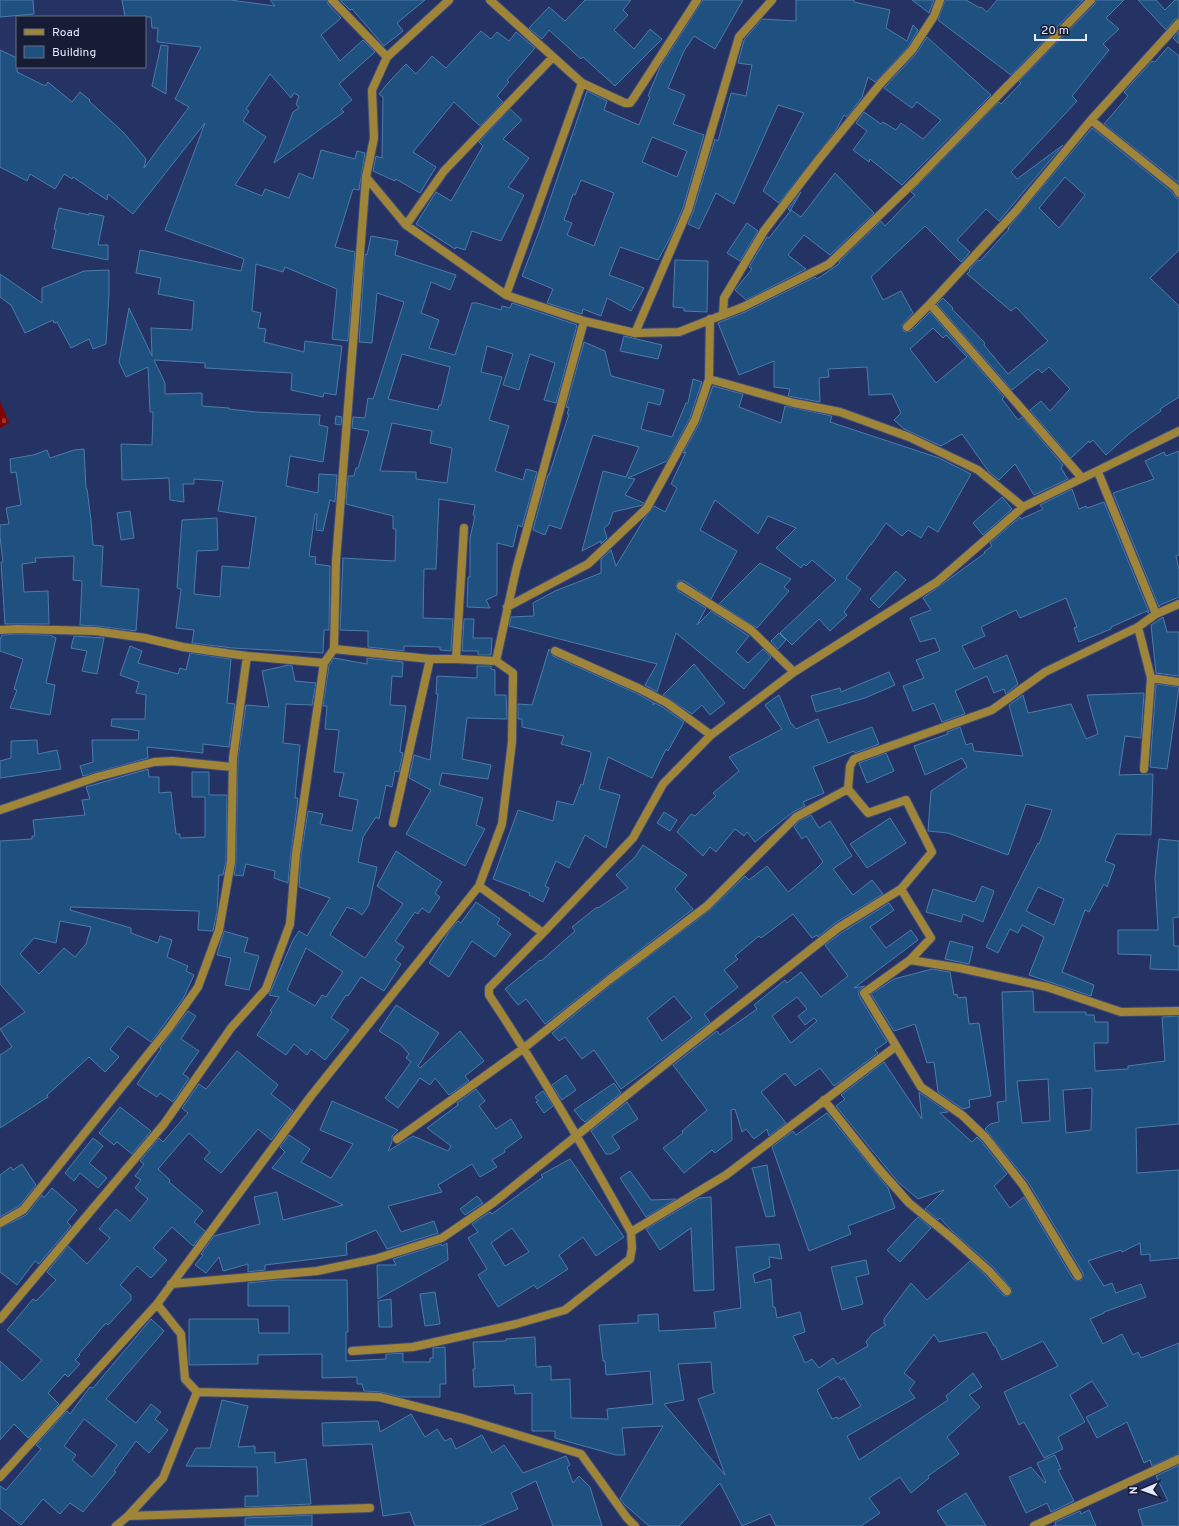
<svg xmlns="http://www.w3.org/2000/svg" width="1179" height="1526" viewBox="0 0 1179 1526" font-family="Overpass,sans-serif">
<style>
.cemetery{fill:url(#cemetery-stones)}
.building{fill:#1f5180;stroke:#4d7baa;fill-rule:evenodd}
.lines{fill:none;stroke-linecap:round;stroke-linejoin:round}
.street-casing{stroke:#3f4c79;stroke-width:10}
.street{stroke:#9e853a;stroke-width:8}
</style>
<defs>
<pattern id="cemetery-stones" width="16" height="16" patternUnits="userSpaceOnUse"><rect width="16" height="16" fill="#820300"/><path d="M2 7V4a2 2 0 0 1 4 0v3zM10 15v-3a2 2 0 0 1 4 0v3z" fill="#993433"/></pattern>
</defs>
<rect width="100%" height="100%" fill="#253264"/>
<!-- cemetery -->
<path class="cemetery" d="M0,401L9,423L0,428Z"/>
<!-- building -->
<path class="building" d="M0,0H33L34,14L0,17Z
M122,0H230L275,6L270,0H327L328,4L341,18L321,35L340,61L363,40L375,52L339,84L352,100L341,109L344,112L274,163L293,112L299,108L296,104L299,96L294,93L291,98L270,74L246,109L249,111L243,121L266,137L235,185L262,196L265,189L289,198L299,173L313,179L321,150L355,159L357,151L365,153L359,190L353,189L335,247L355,252L348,341L332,339L337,289L285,267L283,272L256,264L252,311L261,313L258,328L266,329L264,342L304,352L305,341L342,346L336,395L324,393L323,397L291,390L292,373L205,368V363L154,360L165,383V394L202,393V406L229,408V409L256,412L320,415L319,425L328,427L323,462L290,456L286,486L318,493L319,474L337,475L335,502L330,500L323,531L316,530L317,514H315L309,556L316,557L315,564L330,566L329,630H324L323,653L232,648L192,643L194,630L176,628L181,589L177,588L182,520L217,518L218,550L197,551L194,594L220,597L222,566L249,568L256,517L218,511L223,481L194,479V484H183L184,502L170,500L169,478L122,480L121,444L152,445L153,412H150L148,367L126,377L119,362L129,308L152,356L151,328L192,330L194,301L158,294L161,278L136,273L140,250L241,271L244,259L165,230L205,123L133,214L108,194L107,200L73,177L72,179L64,174L55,189L30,174L27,181L0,167V50L17,58V72L45,86L48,82L72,102L80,92L90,100L89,101L123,132L146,159L144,168L189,107L175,99L201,47L157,42L158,28H152L151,17H125Z
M340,0H425L397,23L403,31L384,46L352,9L350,10Z
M585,0H631L623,10L628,15L614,30L634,49L650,29L662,39L615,86L583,57L581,59L549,30L542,39L529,28L549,7L565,21Z
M703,0H743L715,49L694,36L684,51L668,88L685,95L673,124L704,135L683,208L671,236L658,260L620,247L609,275L644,288L631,311L607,298L601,316L583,309L582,314L547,303L553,289L522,276L540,229L587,91L607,101L604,110L639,125L650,97L648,96L660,67ZM652,137L687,151L677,177L642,162ZM581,180L614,193L594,246L567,235L572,223L564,220L573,194L575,195Z
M796,0H854V2L890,10L886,28L907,41L913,25L918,30L908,47L875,82L868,77L862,97L847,117L844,115L836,130L779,203L763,191L804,113L778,105L734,204L716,193L699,229L688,224L693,212L715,139L718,141L731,93L746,96L752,65L738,63L744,40L762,19L796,21Z
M912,0H934L929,13Z
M945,0H966L980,8L981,7L987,12L997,0H1083L1011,75L938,20Z
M1096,0H1124L1106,18L1119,29L1103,44L1109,50L1072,96L1077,101L1011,172L1017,179L1063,145L999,221L986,209L957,240L970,252L961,262L925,226L871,277L883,300L901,291L913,313L902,325L903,331L906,332L911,331L930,312L1004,397L1002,399L1018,420L1022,417L1063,465L1061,468L1068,479L1034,495L1015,464L999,480L989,472L962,434L941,446L904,429L894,420L901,413L892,394L869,395L867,367L828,369L829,377L819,378L820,402L788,396L790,389L774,387V361L739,375L718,323L745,312L815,277L817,279L840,263L839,262L881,221L885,226L915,195L911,192L999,102L1001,104L1021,83L1019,81L1095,4ZM933,328L943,338L946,335L967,357L936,383L910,349Z
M1138,0H1156L1165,10L1175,0H1179V18L1175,19L1166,30Z
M481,31L491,39L497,32L509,41L516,32L535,48L507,80L509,82L497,96L503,102L480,126L454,102L413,152L436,167L420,193L396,179L395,181L373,171L376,156L382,158L383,97L379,94L388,83L406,64L416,74L432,56L446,68Z
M1179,31V44L1173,38Z
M927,37L991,95L902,185L870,159L869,162L853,150L867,131L856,123L864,112L881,124L883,122L896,130L901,123L923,139L941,120L917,102L912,108L884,88L916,54Z
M161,45L168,46L166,94L152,86Z
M1168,47L1179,56V183L1104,124L1128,96L1124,92L1152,61L1155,62Z
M510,109L522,120L503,139L529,158L508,187L524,195L501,241L472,231L465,250L456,247L455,249L416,224L436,192L451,201L483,146L479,142Z
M1092,128L1172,192L1176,198H1179V250L1150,278L1179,306V397L1160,409L1161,411L1129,434L1106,455L1093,440L1090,443L1089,441L1071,458L1030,410L1041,401L1050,411L1070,389L1049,367L1042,373L1038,369L1012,390L937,304L943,298L953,308L952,309L985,343L984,345L1008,374L1048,341L1016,307L1011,311L967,274L970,271L969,270L978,260L980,261L1009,229L1008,228ZM1065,177L1085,195L1059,228L1039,208Z
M835,173L874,213L830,255L804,235L788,255L806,269L746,300L735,290L752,269L749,267L767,237L769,238L791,210L801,217Z
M801,192L790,211L788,209Z
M59,208L89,215V213L104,216L98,245H108V260L52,248L56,230L54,229Z
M747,223L758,231L740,261L727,253Z
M371,236L398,241L395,255L456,275L450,290L431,282L421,313L439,320L429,348L455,355L472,303H477L501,310L502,306L510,308L512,303L577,325L556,403L544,400L555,363L530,354L519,390L503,385L513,354L487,346L481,372L502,377L489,420L509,426L495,471L523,480L526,469L537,472L522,527L518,525L513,547L497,543V595L486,600L490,608L467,607L468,577H470V538L475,516L473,515L475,505L439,499L436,569H424L423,618L453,619L451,651L440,650V647L404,646V651L368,647V631L340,630L343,558L395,561L396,529H393V516L346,504L348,476H354L356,468H358L369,431L352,428L353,417L365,418L368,398L373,399L404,302L377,293L372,343L359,342L365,254L367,255ZM402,354L450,367L441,405H439L438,410L388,399ZM392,423L432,431L430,443L452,448L447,483L416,479V472L380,471Z
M675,260L708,261L707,312L684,311V308L673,307Z
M109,270V293L106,344L93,349L89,339L71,348L57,322L54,323L53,320L25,333L11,305L0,297V274L42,303V288L84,271Z
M624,336L662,345L658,359L620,351Z
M584,342L605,351L611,376L664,390L660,405L648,402L641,429L672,437L686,403H688L693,379L702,382L690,418L667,461L628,478L635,479L625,495L644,503L643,505L613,512L609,524L604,528L607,538L601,544V541L582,551L603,471L626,477L639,447L593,435L561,529L549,525L545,535L533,530L548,475H549L569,414H567L569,408L566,407Z
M713,386L743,394L739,407L781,423L785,406L832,416L830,422L939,458L971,474L938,532L928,526L921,538L908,530L902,536L886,523L871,545H870L846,578L861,589L844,612L847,615L830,631L819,619L792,645L780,633L836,580L812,560L806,566L804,564L801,568L776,548L796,528L768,516L758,534L715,500L700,530L737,551L711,599L684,581H678L676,586L678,591L706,608L697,625L711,611L749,636L736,652L748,663L763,649L771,657L744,689L676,633L657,692L645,685L657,664L509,626L511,617L534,616L533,603L555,591L601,573V559L611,550L616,566L646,516L654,506L665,512L677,488L671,484L686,452L683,453L700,422Z
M336,416L342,417L341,425L335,424Z
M84,449L86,489H87L91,520L93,545L103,546L101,586L139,589L136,631L96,626L80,625L82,581L73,580L74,556L35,558L36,562L22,564L24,592L48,591L49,624H5L1,562H3L0,537V525L9,524L6,508L21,505L16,472L11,473L10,459L33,455L47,450L50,458L74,450Z
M1179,451V555L1176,556L1179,570V597L1160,605L1159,607L1113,493L1154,479L1145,461L1164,452L1166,456Z
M1072,489L1079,509L1086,506L1087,508L1104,502L1149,612L1148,613L1147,611L1111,627V629L1079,642L1074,628L1077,627L1066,598L1020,618L1016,610L981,627L985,636L962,646L974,669L1007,655L1018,684L1006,694L1004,689L994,693L987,676L955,691L965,714L942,722L934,703L913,711L903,686L924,678L916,660L940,651L935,638L920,642L910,618L931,610L923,598L985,553L984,552L992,546L990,543L1020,517L1021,519L1043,509L1040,505Z
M1002,497L1012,509L983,535L973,523Z
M130,511L134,538L121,540L117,513Z
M760,563L791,579L784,587L789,591L757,628L719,604Z
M896,571L906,580L879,608L870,599Z
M1163,617L1167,632H1179V676L1156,673L1151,625Z
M464,619H474L473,638H492L491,655H478V651H462Z
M779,633L786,640L778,649L771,641Z
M17,634L50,635L56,638L46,683L55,685L50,715L10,708L17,690L14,689L23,659L0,651V640L2,635Z
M74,636L104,638L97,674L82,671L87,651L71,648Z
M130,646L142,651L138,663L178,674L180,668L186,670L190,653L231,659L227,703L235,704L229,747L203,744V753L147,747L148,758L83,776L80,766L93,762L92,740H138L139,731L111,726L112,719H145L146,695L136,693L139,682L120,675Z
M549,649L553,656L636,693L654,703L653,705L655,703L664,708L684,722L668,751L666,749L652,778L608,757L599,789L620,795L606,848L585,835L569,868L556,861L545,886L549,888L543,902L529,895L530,893L493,879L518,810L553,821L557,801L573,805L581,784L583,785L591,754V752L561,744L564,736L522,727V719H518V704L532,705Z
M334,658L367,664V658L403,662L402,677L392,676L390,705L406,706L400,752L403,753L399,772L395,771L392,787L386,785L379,819L376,817L363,837L358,862L377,867L369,905L362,915L352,908L351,909L347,907L330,935L365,958L403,904L377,886L396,851L442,882L435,893L440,897L429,913L422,908L418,914L415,912L395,941L404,947L395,960L401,964L384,991L361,977L348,996L346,995L331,1018L349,1030L325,1060L311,1049L307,1055L294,1044L286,1055L257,1035L272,1012L270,1011L279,997L269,995L293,940L299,931L307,936L330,898L299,887L301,855L308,811L323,814L320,824L352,831L358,800L339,796L344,773L334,772L339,730L325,729L327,706H323L329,665ZM306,948L343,972L326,997L322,995L315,1006L287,990Z
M694,664L725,703L710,715L702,705L692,714L663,695Z
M289,665L292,666L295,681L316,683L312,705L286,704L283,743L300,745L295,798H298L297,807L291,853L288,883L274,878L275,871L246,864L243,876L234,875L236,862L238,758L246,705L269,707L262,671Z
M477,666H491V669L495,670V695H506L507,719L467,718L462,759L491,765L488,779L442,773L439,785L483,798L476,825L485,829L465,866L406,834L431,790L409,778L414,755L430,760L438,694H436L437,676L477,678Z
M889,672L895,685L865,698L816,712L811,696L840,688L841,692Z
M1156,684L1179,687L1167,769L1150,767Z
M1144,693L1141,738L1125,736L1119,775L1153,774L1151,835L1116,834L1105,861L1115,865L1107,887L1104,884L1089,912L1085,910L1062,972L1094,985L1091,996L1029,975L1044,937L1022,925L1018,933L1010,929L998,953L986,947L1038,843L1039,844L1052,810L1026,804L1008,855L948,833L928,831L931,791L967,767L962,758L925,775L914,746L948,734L947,732L960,727L966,745L972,743L974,751L1023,756L1009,705L1023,695L1028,713L1071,704L1086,739L1098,734L1087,695ZM1038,887L1064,899L1054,925L1026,911Z
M779,695L791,724H792L796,729L818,719L828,743L872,727L879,744L855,753L854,751L813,767L824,793L803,802L805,806L793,812L755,842L747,832L744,836L735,829L716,852L710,847L703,856L677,832L691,814L695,816L716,796L713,793L739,771L729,757L782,729L765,705Z
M37,740L38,754L57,750L61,769L0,778V761L11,758V741Z
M886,753L894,771L867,783L859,763Z
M148,769L149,777H159V793L171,792L176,834H180V838L205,837V797H192V772H209V795H227L226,861L223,875H219L217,912L213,931L198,930L199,911L71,907L70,910L131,928V933L158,943L160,936L172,940L167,957L188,966L186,971L194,975L183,999L151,1042L128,1026L110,1049L119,1057L105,1072L89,1057L47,1095L48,1097L0,1128V1055L12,1047L0,1029L25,1012L0,984V841L32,839V836H35L33,820L85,815L82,800L90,799L86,787ZM60,921L91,927L86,944L75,957L64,948L39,974L20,954L34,938L56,943Z
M664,812L677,820L670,831L657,823Z
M811,815L819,828L830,821L852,856L833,869L853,895L872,880L883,894L835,923L818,937L817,935L812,938L793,914L761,938L759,936L735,956L738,959L724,970L738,987L704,1014L710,1022L666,1056L621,1089L594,1050L582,1059L565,1037L559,1041L552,1033L612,984L710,910L745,876L749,880L767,866L788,892L816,869L823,862L806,836L802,839L794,827L799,821ZM674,996L692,1018L662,1041L647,1018Z
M890,818L906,843L867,868L850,844Z
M1159,839L1179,841V917L1173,918L1174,946H1179V970L1150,969L1151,955L1118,954V930H1158L1155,877Z
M643,845L687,875L675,889L693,909L606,976L545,1024L526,999L518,1005L505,989L540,960L541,961L575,931L572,927L597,907L598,908L628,888L616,875L635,857Z
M982,886L994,891L983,922L963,914L961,922L926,912L933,889L975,902Z
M476,902L500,919L497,924L511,934L495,957L472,941L449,977L429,963L451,929L458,921L461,923Z
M889,903L894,910L870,927L886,948L911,930L918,940L854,988L865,986L859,990V996L887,1042L875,1050L878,1053L834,1086L820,1068L795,1086L785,1073L761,1092L786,1123L769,1136L767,1129L754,1139L746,1129L742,1132L735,1109L731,1110L732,1140L715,1153L712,1150L684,1173L663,1148L683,1133L682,1131L707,1110L673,1065L717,1031L720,1035L757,1009L754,1005L785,980L787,983L801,972L821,997L848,976L825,945L841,933ZM797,997L807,1009L798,1016L805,1025L814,1018L817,1021L791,1043L772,1016Z
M224,931L248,938L244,952L259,956L249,990L225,985L231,958L217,955Z
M950,941L973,947L969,964L945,959Z
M932,969L950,972L954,995L957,994L958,998L966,997L969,1024L979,1023L991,1096L969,1100L970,1107L963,1109L938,1092L934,1062L927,1063L915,1024L894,1031L871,994L894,979Z
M1033,991L1034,1012H1086V1015H1094L1095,1022H1108V1043H1094L1095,1071L1128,1069V1066L1165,1061L1162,1017L1179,1016V1124L1136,1128L1137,1173L1179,1170V1258L1150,1261V1254L1141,1255L1140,1243L1122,1252L1121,1250L1088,1261L1104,1286L1112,1283L1116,1293L1141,1284L1146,1297L1104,1312V1313L1090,1319L1103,1344L1122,1334L1133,1355L1138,1352L1141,1358L1179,1343V1454L1152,1466L1150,1460L1144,1463L1127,1422L1097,1438L1086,1417L1108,1406L1092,1381L1070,1395L1085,1422L1058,1437L1063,1449L1044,1458L1024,1422L1019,1425L1004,1392L1058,1366L1043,1341L1002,1360L995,1346H994L986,1332L939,1342L934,1334L904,1373L915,1382L909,1390L915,1398L847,1436L859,1460L948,1400L946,1396L973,1373L982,1387L969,1395L980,1407L947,1437L959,1454L928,1476L929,1478L911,1493L900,1477L869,1498L880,1513L861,1526H776L770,1514L742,1526L720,1483L679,1526H649L625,1505L620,1499L663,1426L622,1428L625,1455H616L555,1438V1431H532V1393L515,1394L514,1385L474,1387L473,1369H475L473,1342L506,1341V1339L535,1337L536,1367L551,1366V1380L570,1379L571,1418L608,1419L607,1409L653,1404L650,1371L606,1375L605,1361H603L599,1325L638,1323V1315L658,1314L659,1331L716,1328L714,1312L741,1308L736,1247L779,1244L782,1259L769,1257L770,1267L753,1274L755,1283L771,1279L773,1307H775L777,1318L800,1312L805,1332L793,1336L805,1363L812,1359L819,1368L833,1358L837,1364L868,1346L866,1342L872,1334L886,1325L884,1324V1319L911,1283L927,1300L970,1261L985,1275L1003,1295L1006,1296L1010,1295L1012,1292L1011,1288L993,1267L952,1231L940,1218L938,1220L925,1209L944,1190L918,1199L898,1182L836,1106L845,1099L841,1095L884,1062L922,1119L919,1092L948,1112L940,1113L972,1142L977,1137L982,1142L1007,1174L994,1186L1010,1208L1024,1197L1073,1279L1078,1281L1081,1280L1083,1276V1273L1028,1182L985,1129L990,1124L999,1122L997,1102L1006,1101L1002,992ZM1048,1079L1050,1121L1022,1123L1017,1081ZM1092,1088L1091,1130L1066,1133L1063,1090ZM711,1362L713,1389L715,1393L698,1399L725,1475L664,1404L684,1400L678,1364ZM838,1376L841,1380L844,1378L861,1406L838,1419L837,1417L832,1419L817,1390Z
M396,1005L439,1033L418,1066L420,1068L460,1031L484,1061L465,1076L469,1081L449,1095L435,1078L430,1085L420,1078L398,1108L385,1098L411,1062L406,1058L409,1054L401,1045L379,1031Z
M188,1011L196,1016L181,1039L199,1051L183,1074L189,1078L173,1102L160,1093L157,1097L137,1084L161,1049L160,1048Z
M237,1051L278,1085L271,1094L293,1111L271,1140L258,1129L221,1173L204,1159L210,1152L189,1133L158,1169L170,1180L169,1182L203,1211L194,1222L205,1231L193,1246L172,1227L153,1248L167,1260L151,1278L137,1266L120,1285L131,1295V1300L108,1325L106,1323L79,1354L80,1355L75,1360L80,1364L68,1377L65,1374L48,1393L59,1404L28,1438L14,1424L0,1440V1361L22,1381L42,1360L7,1330L33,1299L36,1301L56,1280L47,1272L68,1246L87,1264L110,1238L99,1229L116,1209L130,1221L148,1199L135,1188L141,1180L135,1176L144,1164L140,1161L159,1138L163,1142L188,1113L182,1108L199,1084L206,1089Z
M566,1075L576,1090L562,1100L552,1085Z
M614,1083L621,1093L585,1122L583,1120H582L574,1110Z
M476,1089L485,1101L479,1106L496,1129L511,1119L522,1137L504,1150L505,1152L492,1160L497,1167L480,1177L472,1164L438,1185L442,1192L388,1206L401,1232L434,1221L438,1233L387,1249L376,1230L346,1243L347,1255L265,1265V1270L248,1272V1264L223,1271L219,1257L206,1273L195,1265L203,1255L201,1254L214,1236L260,1224L254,1197L277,1192L283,1220L343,1205L272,1168L285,1152L280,1147L289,1135L310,1149L301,1162L331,1178L353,1144L320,1130L332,1101L398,1130L392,1136V1142L388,1151L413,1136L448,1151L451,1146L427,1128L458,1105L457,1103Z
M543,1091L553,1106L544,1113L536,1102L538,1101L535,1097Z
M627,1102L638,1119L612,1136L620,1148L611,1154H606L591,1131Z
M120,1107L151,1131L132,1154L117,1142L114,1145L99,1133Z
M827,1113L888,1188L895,1208L848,1226L851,1234L809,1251L772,1147L793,1131L796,1135Z
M93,1138L103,1146L89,1163L107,1178L98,1188L80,1173L74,1181L65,1173Z
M570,1159L624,1237L596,1256L583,1237L559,1255L568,1269L537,1289L534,1285L498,1307L478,1275L487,1269L468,1238L478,1232L472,1224L490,1212L492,1214L543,1177L541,1175ZM512,1228L529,1252L505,1266L491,1243Z
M22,1164L36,1185L19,1206L0,1217V1175L11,1167L13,1170Z
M767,1165L775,1216L766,1217L752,1168Z
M630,1171L651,1200L676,1199L646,1217L620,1178Z
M52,1188L77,1210L67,1222L71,1226L39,1264L35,1261L17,1285L0,1272V1228L26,1215L42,1195L44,1198Z
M477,1196L483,1203L465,1215L460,1209Z
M711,1197L714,1290L694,1291L691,1228L660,1250L646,1229L699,1198Z
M918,1217L931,1228L900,1262L887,1250Z
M447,1243L448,1260L378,1299L377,1265H396L393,1259L441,1244L442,1246Z
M866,1260L869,1274L856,1277L863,1304L842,1310L831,1267Z
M276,1280H347L348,1332H346V1361L386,1359V1354L403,1353V1362H430V1358H433V1348L445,1347L446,1384H440V1397H400L380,1392L364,1391L362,1384H357V1377L322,1378V1354L258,1355V1364L189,1365V1319H258L259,1333H289V1306H248V1283Z
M435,1292L440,1324L425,1326L420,1294Z
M391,1299L392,1327H379L378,1301Z
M151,1319L164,1331L106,1399L136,1423L151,1404L161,1412L155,1419L168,1430L149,1453L136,1441L114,1471L116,1472L83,1512L70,1503L60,1514L43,1499L21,1525L0,1508V1486L6,1490L41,1449L36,1445L67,1411L70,1414L90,1387L93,1388ZM84,1419L117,1445L92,1477L72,1460L76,1455L64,1446Z
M222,1400L248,1406L238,1447L255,1446V1453L275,1452V1463L306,1459L311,1504L245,1507V1496H258L257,1467L186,1466L196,1448H210Z
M411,1414L425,1437L437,1429L445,1441L451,1438L456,1449L482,1435L492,1453L504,1445L523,1473L566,1456L570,1465L567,1467L573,1483L579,1476L590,1487L602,1526H553L536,1481L511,1493L518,1509L479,1526H415L410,1512L383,1516L372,1444L323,1446L322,1423L378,1421L380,1432Z
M1055,1455L1061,1469L1058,1470L1074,1501L1051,1512L1047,1503L1026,1513L1009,1477L1031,1467L1045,1483L1046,1482L1037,1463Z
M1179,1465V1526H1143L1138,1510L1168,1501L1156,1476Z
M966,1493L986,1526H947L937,1511Z
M1089,1510L1096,1526H1053L1056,1525L1055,1522L1080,1511L1081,1514Z
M312,1515V1526H245V1518Z"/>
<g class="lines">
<!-- street casing -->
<g class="street-casing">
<path id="street" d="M332,0L387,57
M490,0L582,83L625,103H630L633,99L697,0
M1091,120L1176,188L1179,193
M366,177L406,225L506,295L584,321L635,333L679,332L743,307L829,264L916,180L1091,0
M406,225L444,171L553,57
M506,295L582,83
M930,304L1082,478
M723,315L724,298L764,231L819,159L881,83L912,50L934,16L940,0
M907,327L930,304L1016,211L1091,120L1179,23
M635,333L688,210L739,37L772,0
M709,379L794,403L840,412L909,437L978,470L1023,507
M1098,472L1156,614
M681,586L751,630L794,672
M507,607L588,564L647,508L695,420L709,379L710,319
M1138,627L1151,678L1144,769
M0,630L17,629L95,631L145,638L183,647L247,656L324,663
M334,649L430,659H456L496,661
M555,651L638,688L667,703L711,735
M456,659L464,528
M1151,678L1179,682
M848,789L868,813L906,800L932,852L901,889L931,938L910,960L864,993L921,1087L962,1115L986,1138L1023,1185L1078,1276
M0,810L97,777L154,762L172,761L232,767
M393,823L430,659
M479,886L543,933
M910,960L960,968L1047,987L1121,1012L1179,1011
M824,1100L879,1169L909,1203L952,1238L989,1271L1007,1291
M397,1139L524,1048L609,980L707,906L796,817L848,789L850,766L854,759L992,710L1045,672L1138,627L1156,614L1179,604
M0,1223L23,1210L169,1028L198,987L219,930L231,862L233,758L247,656
M631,1232L726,1175L895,1047
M171,1284L317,1271L375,1259L442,1238L493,1203L673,1058L838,928L901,889
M0,1319L164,1124L231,1028L266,989L290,924L296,854L324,663L334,649L336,561L366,177L374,138L372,90L387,57L449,0
M352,1351L413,1347L516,1324L565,1310L630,1259L632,1248L631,1232C587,1152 540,1072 489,995V988L543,933L633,838L663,784L711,735L794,672L937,582L1023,507L1179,431
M197,1392L379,1397L465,1419L581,1454L627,1518L635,1526
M0,1477L157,1304L311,1096L479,886L502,824L512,742L513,673L496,661L516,570L584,321
M128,1516L370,1508
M116,1526L128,1516L163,1478L197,1392L185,1379L181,1334L157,1304
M1034,1526L1179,1459"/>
</g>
<!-- street -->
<use href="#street" class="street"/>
</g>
<!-- legend -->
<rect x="16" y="16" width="130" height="52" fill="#161c33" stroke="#686e83"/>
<rect x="24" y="29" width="20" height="6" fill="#9e853a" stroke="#686e83"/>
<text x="52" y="36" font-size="12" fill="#e2e9fc">Road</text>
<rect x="24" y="46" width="20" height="12" fill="#1f5180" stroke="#686e83"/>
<text x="52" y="56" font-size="12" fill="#e2e9fc">Building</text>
<!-- north arrow -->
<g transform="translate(1143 1490) rotate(268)" stroke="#161c33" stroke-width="3" paint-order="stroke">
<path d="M0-3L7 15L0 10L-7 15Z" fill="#e2e9fc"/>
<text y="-6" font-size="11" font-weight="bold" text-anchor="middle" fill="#e2e9fc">N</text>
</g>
<!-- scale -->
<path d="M1035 34v6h51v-6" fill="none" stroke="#e2e9fc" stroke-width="2"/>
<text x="1041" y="34" font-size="12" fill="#e2e9fc" stroke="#161c33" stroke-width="3" paint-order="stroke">20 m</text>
</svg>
